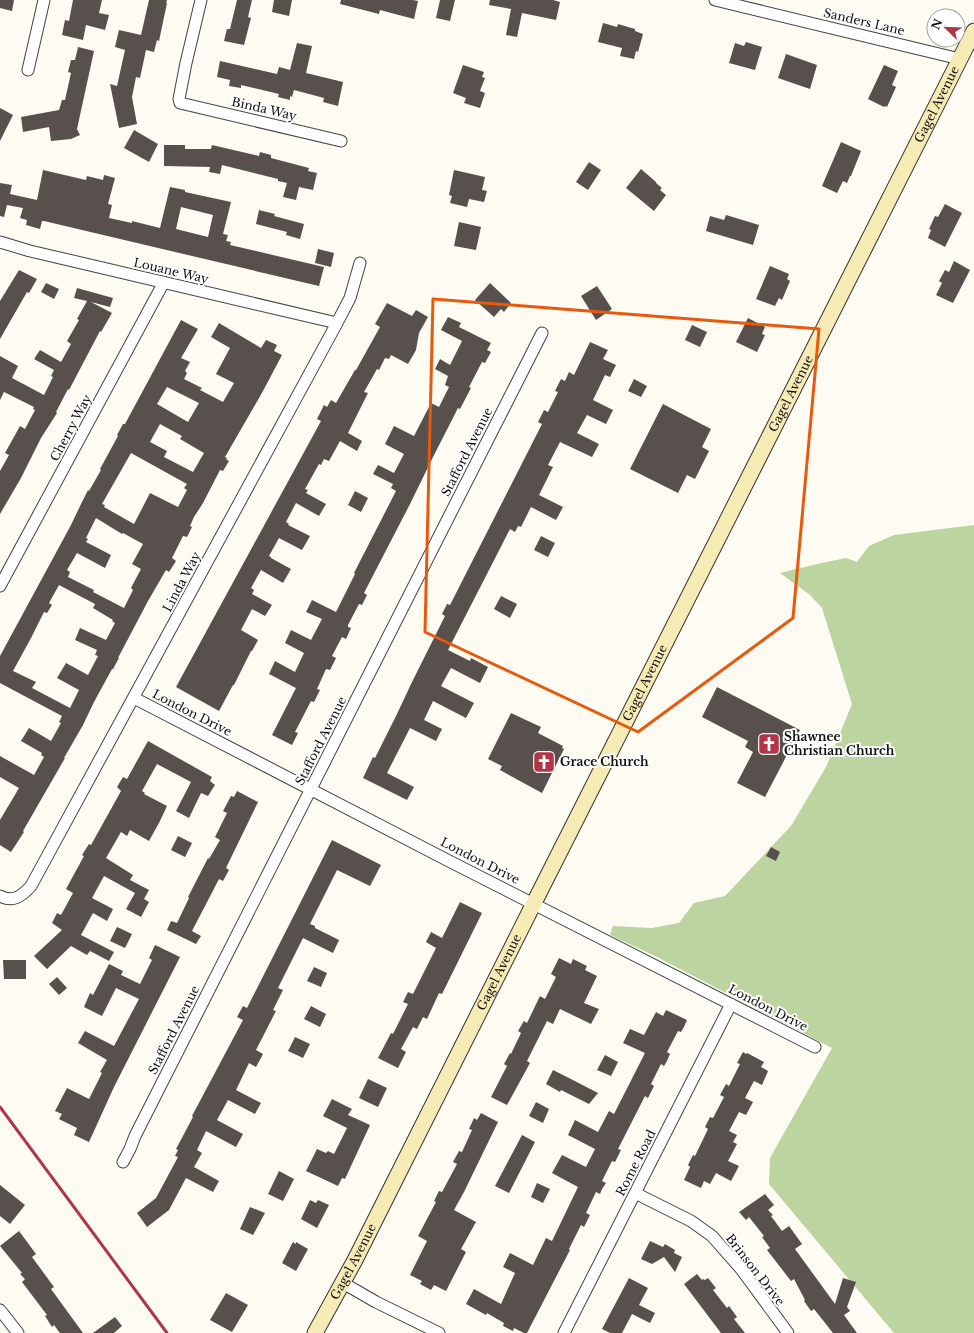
<svg xmlns="http://www.w3.org/2000/svg" width="974" height="1333" viewBox="0 0 974 1333" font-family="'Libre Baskerville',serif">
<style>
.forest{fill:#bbd4a0}
.building{fill:#57504c;fill-rule:evenodd}
.lines{fill:none;stroke-linecap:round;stroke-linejoin:round}
.street-casing{stroke:#424242;stroke-width:13}
.secondary-casing{stroke:#313131;stroke-width:17}
.street{stroke:#fff;stroke-width:11}
.secondary{stroke:#f7ebb5;stroke-width:15}
.rail{stroke:#b13544;stroke-width:3}
.marked{fill:none;stroke:#e8590c;stroke-width:3;stroke-linejoin:round}
.labels{text-anchor:middle;stroke-width:4;stroke-linejoin:round;paint-order:stroke}
.street-label{font-size:12px;fill:#0f0f0f;stroke:#fff}
.poi-label{font-size:12px;font-weight:bold;fill:#0f0f0f;stroke:#fff;text-anchor:start}
</style>
<rect width="100%" height="100%" fill="#fefbf2"/>
<!-- forest -->
<path class="forest" d="M974,525V1333H894L769,1184L770,1158L832,1048L657,957L610,935L613,926L652,928L679,923L694,903L725,896L791,826L826,767L852,704L822,608L810,595L780,573L817,564L846,558L857,562L869,546L894,535Z"/>
<!-- building -->
<path class="building" d="M0,0H14L12,11L0,8Z
M73,0H102L99,13L109,15L105,30L86,25L83,40L62,35L65,20L69,21Z
M149,0H167L166,3H167L159,41L157,40L154,52L146,50L140,78L136,77L132,97L137,124L119,128L110,84L117,86L125,50L115,47L119,30L141,35Z
M237,0H252L248,17L251,18L244,45L224,41L227,29H230Z
M274,0H292L289,16L272,12Z
M341,0H413L418,1L414,19L380,10L379,14L340,4Z
M440,0H455L450,21L436,18Z
M490,0H553L560,2L556,20L522,13L517,37L506,35L511,9L489,5Z
M603,23L617,27L618,24L635,29V31L643,34L638,52L636,51L634,59L620,56L622,48L598,42Z
M746,42L762,47L755,70L729,63L735,43L744,46Z
M297,43L312,46L306,73L343,82L338,106L323,102L324,98L294,90L292,97L290,96V100L278,97L279,94L241,85V88L229,86L230,80L217,77L220,61L277,74L279,67L290,70Z
M78,47L94,51L77,129L80,135L71,139L51,141L49,127L23,132L21,117L59,110L62,100H65L71,73L68,72L71,60H75Z
M786,54L817,65L810,89L778,78Z
M463,65L484,72L482,77L485,78L480,91L485,93L480,108L464,103L466,98L453,93Z
M884,65L898,71L892,85L896,87L887,107L885,106L884,107L868,99Z
M0,108L13,115L0,141Z
M134,130L158,144L149,162L124,148Z
M841,142L861,151L851,176H850L847,183L843,181L837,193L822,186Z
M164,145H185V149H211L212,145L259,156L260,152L271,155V158L309,168L308,171L317,173L313,190L299,187L296,200L283,197L287,183L278,181V179L222,165L220,174L209,172L210,167L164,166Z
M589,162L601,170L588,190L576,182Z
M641,169L656,182V183L662,188L660,190L666,195L654,211L626,188Z
M43,170L86,180L87,176L103,180L104,175L115,178L108,204L112,205L109,218L132,223V221L160,228L170,187L185,190V192L231,202L223,234L228,235L226,241L231,242L230,245L324,267L319,286L44,221H42L40,229L26,225L27,220L20,218L23,208L7,205L4,217L0,216V183L12,185L10,194L37,200ZM181,207L213,215L208,237L176,229Z
M454,170L485,177L482,190L487,191L484,202L469,199L467,207L450,203L452,196L449,195Z
M945,204L962,213L945,247L928,238L931,230L929,229L935,216L938,217Z
M259,210L275,214L274,216L304,224L300,239L286,235L287,232L256,224Z
M726,215L759,225L753,245L706,231L710,216L724,220Z
M459,222L481,227L476,250L454,246Z
M318,249L334,253L331,267L315,263Z
M954,261L970,270L953,303L936,295L942,283L939,281L945,270L949,272Z
M770,266L789,274L787,279L790,281L782,300L779,298L775,306L756,299Z
M19,270L37,279L29,293L27,292L0,339V301Z
M46,283L59,289L54,299L41,292Z
M490,283L511,303L504,312L501,309L494,317L475,300Z
M597,286L612,309L596,320L581,296Z
M77,288L113,298L110,307L91,302L112,313L101,332L100,331L69,390L68,389L56,412L57,413L41,438L21,478L0,514V471L9,455L5,453L20,426L25,429L35,410L33,409L34,407L4,392L0,400V356L18,366L12,378L44,395L53,377L51,376L54,370L34,359L40,350L61,362L71,344L67,341L79,320L77,319L87,301L74,298Z
M387,303L412,316L416,310L428,317L419,333L416,350L408,364L391,355L389,359L385,358L379,370L377,369L364,392L368,393L348,433L362,441L357,451L340,441L329,461L324,459L321,465L319,464L305,489L308,490L306,493L326,504L319,516L296,503L286,522L289,524L288,525L310,536L302,550L279,538L269,556L271,557V558L291,569L283,583L261,570L251,588L254,590L252,594L272,605L265,616L252,609L241,630L258,640L252,651H251L234,685H233L219,711L176,687L321,421L317,419L324,405L327,407L331,400L336,403L355,370H356L380,327L375,324Z
M448,317L461,323L459,327L491,343L487,350L491,352L485,363L482,362L469,387L471,388L460,409L458,408L433,457L410,504L364,593L367,595L362,605L359,604L348,625V627L351,628L346,639L342,637L332,656L336,658L330,670L326,669L317,689L320,690L314,702L311,701L295,732L298,733L292,745L272,735L296,688L269,674L275,661L295,672L304,653L285,643L291,630L311,640L322,619L306,612L312,600L336,612L355,574L354,573L396,491L391,488L393,484L373,474L378,465L394,473L404,454L385,444L394,426L414,436L431,403L439,407L449,387L445,385L448,376L435,369L440,359L450,365L462,341L441,330Z
M748,318L765,327L762,334L765,335L757,352L736,342Z
M181,320L198,329L181,358L190,362L185,371L187,373L184,379L202,388L200,390L223,402L234,383L216,374L230,348L211,337L219,323L261,348L266,340L277,345L274,351L282,355L263,391L225,457L227,458L226,459L229,461L223,471L220,470L203,503L194,517L190,526L192,527L187,537L183,536L172,558L176,561L169,572L166,570L148,601L118,658H119L113,669H112L94,702L83,725L64,758H65L23,831L24,832L11,852L0,845V820L19,788L0,777V756L34,775L44,757L41,755L42,753L21,741L29,728L51,741L61,723L59,722L62,716L0,683V656L71,525L82,502L88,490L89,491L101,470L100,469L118,436L117,435L123,424H125ZM167,387L199,403L188,422L157,404ZM160,424L182,436L180,439L204,453L193,472L164,457L167,451L150,442ZM131,453L187,484L184,488L187,490L178,507L150,493L134,524L104,507L105,505L102,504ZM96,518L122,534L123,533L143,544L132,564L141,569L131,588L133,590L124,608L93,592L94,590L68,577L70,572L67,570L77,553L105,568L111,555L86,542L88,539L86,538ZM59,585L95,604L93,608L113,620L112,621L115,623L106,640L80,628L75,640L97,650L95,655L98,656L88,675L66,663L57,678L79,690L70,708L32,688L36,682L13,671L31,638L44,612L47,613L52,605L49,603Z
M692,325L707,332L700,347L685,340Z
M590,342L608,350L603,359L616,365L610,377L605,375L593,400L613,410L606,424L587,415L577,433L599,444L592,457L560,442L548,465L553,467L539,495L563,507L556,520L531,507L521,527L518,526L515,532L510,529L448,650L470,661L471,658L488,667L480,683L451,668L441,686L474,703L466,718L433,701L424,720L442,729L436,741L410,728L387,773L414,787L407,800L363,778L373,757L375,758L397,714L412,682L445,616L442,614L447,604L450,605L542,424L538,422L544,410L548,412L558,392L555,391L561,379L565,381L569,372L574,375Z
M634,379L647,386L641,397L628,391Z
M663,404L711,429L702,447L709,451L695,479L687,475L678,493L630,469Z
M355,491L368,498L361,512L348,505Z
M541,536L555,543L548,557L534,550Z
M501,596L517,604L510,618L494,609Z
M717,687L800,730L765,797L737,783L753,752L745,747L748,741L702,717Z
M511,713L541,727L538,733L563,746L562,748L564,749L542,793L500,770L502,766L488,759Z
M148,741L212,777L210,781L215,785L208,796L201,793L189,818L176,811L191,782L157,764L142,791L145,793L144,794L167,806L160,821L149,841L130,830L127,836L121,832L106,858L133,875L130,880L149,890L144,899L149,902L141,917L126,909L135,893L104,876L92,898L113,909L107,921L93,913L81,935L114,952L109,961L90,951L87,955L71,946L47,969L34,956L62,930L52,923L57,913L61,915L73,893L66,889L84,856L82,855L89,844L91,845L121,791L117,787L123,777L127,779Z
M237,791L258,802L226,868L229,870L223,881L219,879L192,931L201,936L196,944L167,930L171,921L177,923L189,898L188,897L208,858L209,859L220,840L215,837L227,813L223,811L231,796L234,797Z
M178,836L192,843L185,857L171,850Z
M332,840L381,865L370,886L337,870L310,924L315,926V928L339,940L333,953L303,938L278,988L283,990L273,1010L276,1011L256,1050L263,1054L256,1067L249,1063L236,1090L261,1103L255,1114L228,1100L217,1120L243,1134L236,1147L206,1131L197,1150L202,1153L194,1167L219,1181L213,1192L186,1178L169,1210L147,1227L137,1213L156,1198L178,1157L175,1156L178,1150L176,1149L193,1117L192,1116L243,1020L237,1017L243,1006L247,1008Z
M771,847L780,852L776,861L766,856Z
M460,902L482,913L442,994L439,993L427,1019L423,1017L417,1029L413,1027L401,1049L406,1052L398,1068L378,1058L391,1033L393,1034L408,1004L403,1002L408,992L413,994L436,948L426,942L431,932L442,938Z
M117,927L132,934L125,948L110,941Z
M155,945L180,957L114,1087L89,1142L74,1135L77,1128L59,1119L62,1114L55,1111L67,1088L89,1099L102,1073L100,1072L107,1060L78,1043L85,1031L114,1046L139,999L116,988L102,1016L84,1007L90,993L93,995L109,964L123,971L121,975L140,984L152,960L149,958Z
M559,958L571,964L573,959L587,966L585,970L597,976L584,1003L599,1009L591,1024L560,1009L553,1024L547,1021L527,1061L530,1063L507,1105L491,1097L507,1066L504,1064L510,1053L511,1054L521,1033L518,1031L524,1021L527,1023L540,996L545,999L556,977L551,974Z
M3,960H26V979H4Z
M314,967L327,973L321,987L307,981Z
M57,977L67,988L59,995L49,984Z
M311,1006L326,1014L320,1027L304,1019Z
M666,1010L687,1020L684,1027L681,1032L678,1031L667,1052L670,1054L667,1061L664,1066L661,1064L651,1084L654,1086L648,1098L645,1096L618,1149L621,1150L615,1162L612,1161L602,1181L606,1183L602,1189L600,1194L596,1192L586,1213L590,1215L584,1227L581,1225L569,1249L570,1250L527,1333H524L514,1328L513,1331L503,1326L504,1323L487,1313L486,1315L466,1304L474,1289L501,1304L515,1273L503,1267L510,1253L533,1265L546,1238L552,1241L578,1187L552,1173L562,1155L586,1167L595,1149L568,1135L575,1120L598,1132L609,1111L614,1114L645,1053L623,1043L630,1029L644,1035L656,1012L663,1016Z
M295,1037L310,1044L303,1058L288,1051Z
M743,1052L746,1054L747,1053L764,1062L761,1067L768,1071L762,1085L754,1081L745,1098L753,1102L746,1115L739,1112L729,1131L737,1135L733,1142L737,1144L728,1161L739,1166L731,1181L716,1173L710,1184L704,1181L701,1188L684,1180L690,1167L688,1165L693,1155L695,1156L708,1129L705,1127L710,1117L713,1118L724,1097L720,1095L726,1084L729,1086L740,1064L737,1063Z
M605,1055L618,1062L611,1076L597,1070Z
M553,1070L567,1077L598,1093L589,1104L561,1090L560,1092L546,1084Z
M368,1079L387,1088L378,1107L359,1098Z
M332,1099L352,1109L348,1115L370,1125L345,1179L342,1178L338,1186L306,1171L317,1149L326,1153L328,1151L334,1154L347,1128L323,1116Z
M536,1102L549,1109L543,1123L529,1116Z
M481,1113L498,1122L464,1192L454,1210L476,1222L461,1249L466,1252L446,1291L434,1285L431,1290L420,1284L422,1281L410,1275L427,1241L418,1236L436,1202L434,1201L439,1191L442,1192L457,1164L453,1162L459,1151L462,1152L472,1130L469,1129L474,1118L477,1120Z
M522,1135L535,1142L509,1193L495,1186Z
M279,1171L294,1179L283,1201L268,1194Z
M537,1183L550,1189L543,1203L531,1197Z
M0,1185L25,1205L10,1224L0,1216Z
M765,1194L774,1205L768,1210L773,1215L771,1216L782,1231L789,1226L802,1244L795,1249L835,1304L843,1278L856,1282L847,1307L850,1311L844,1315L857,1333H833L814,1309L811,1311L804,1301L805,1300L794,1279L791,1281L767,1250L770,1248L762,1237L764,1236L749,1217L746,1220L739,1212Z
M310,1200L316,1203L318,1200L329,1205L317,1228L301,1219Z
M250,1207L265,1213L253,1235L240,1229Z
M19,1231L36,1254L32,1257L54,1287L51,1289L83,1333H60L54,1325L52,1327L45,1316L47,1315L22,1282L25,1279L20,1274L22,1273L0,1246Z
M650,1241L663,1247L665,1244L675,1250L674,1253L682,1257L675,1272L664,1257L652,1264L641,1259Z
M293,1242L296,1244V1242L308,1249L296,1271L282,1263Z
M697,1274L702,1280L703,1279L705,1280L708,1278L716,1288L713,1290L727,1308L729,1306L737,1317L734,1319L745,1333H721L684,1284Z
M629,1278L648,1288L639,1305L655,1313L650,1323L632,1314L622,1333H610L602,1329Z
M226,1293L248,1305L232,1332L210,1320Z
M115,1317L122,1326L114,1333H93Z"/>
<g class="lines">
<!-- street casing -->
<g class="street-casing">
<path id="street" d="M201,0L186,63L179,99L180,103L341,141
M715,0L960,59
M28,70L44,0
M0,242L30,251L337,323
M0,586L164,282
M134,698L449,861L815,1047
M0,896C13,903 22,896 31,886L337,323L350,298L360,263
M123,1162L130,1149L135,1136L542,333
M635,1193L691,1221L712,1236L741,1269L788,1333
M343,1283L376,1302L439,1333
M0,1310L18,1333
M564,1333L731,1004"/>
</g>
<!-- secondary casing -->
<g class="secondary-casing">
<g id="secondary">
<path id="s1" d="M315,1333L355,1260L534,903L974,31"/>
</g>
</g>
<!-- street -->
<use href="#street" class="street"/>
<!-- secondary -->
<use href="#secondary" class="secondary"/>
<!-- rail -->
<path class="rail" d="M0,1107L167,1333"/>
</g>
<!-- marked area -->
<path class="marked" d="M433,299L819,329L793,618L638,732L425,632Z"/>
<!-- icons -->
<defs>
<g id="church-square" transform="scale(1.15)"><rect x="-9" y="-9" width="18" height="18" rx="4" fill="#b13544" stroke="#fff"/><path d="M-1.2-6h2.4v3.5h3.3v2.4h-3.3V6h-2.4V-.1h-3.3v-2.4h3.3Z" fill="#fff"/></g>
</defs>
<g fill-rule="evenodd">
<use href="#church-square" x="769" y="744"/>
<use href="#church-square" x="544" y="762"/>
</g>
<g class="labels">
<!-- street labels -->
<g class="street-label">
<text transform="translate(864 22) rotate(13)" y="4">Sanders Lane</text>
<text dy="4" stroke="none"><textPath href="#s1" startOffset="1377">Gagel Avenue</textPath></text>
<text transform="translate(264 109) rotate(13)" y="4">Binda Way</text>
<text transform="translate(171 271) rotate(13)" y="4">Louane Way</text>
<text dy="4" stroke="none"><textPath href="#s1" startOffset="1053">Gagel Avenue</textPath></text>
<text transform="translate(71 428) rotate(-62)" y="4">Cherry Way</text>
<text transform="translate(467 452) rotate(-63)" y="4">Stafford Avenue</text>
<text transform="translate(182 582) rotate(-62)" y="4">Linda Way</text>
<text dy="4" stroke="none"><textPath href="#s1" startOffset="729">Gagel Avenue</textPath></text>
<text transform="translate(192 713) rotate(27)" y="4">London Drive</text>
<text transform="translate(321 741) rotate(-63)" y="4">Stafford Avenue</text>
<text transform="translate(480 861) rotate(27)" y="4">London Drive</text>
<text dy="4" stroke="none"><textPath href="#s1" startOffset="405">Gagel Avenue</textPath></text>
<text transform="translate(768 1008) rotate(27)" y="4">London Drive</text>
<text transform="translate(174 1030) rotate(-63)" y="4">Stafford Avenue</text>
<text transform="translate(636 1163) rotate(-63)" y="4">Rome Road</text>
<text dy="4" stroke="none"><textPath href="#s1" startOffset="81">Gagel Avenue</textPath></text>
<text transform="translate(755 1270) rotate(52)" y="4">Brinson Drive</text>
</g>
<!-- poi labels -->
<g class="poi-label">
<text x="784" y="741">Shawnee<tspan x="784" dy="14">Christian Church</tspan></text>
<text x="560" y="766">Grace Church</text>
</g>
</g>
<!-- north arrow -->
<g transform="translate(946 28) rotate(293)"><circle r="19" fill="#ffffff" stroke="#9f9f9f"/>
<path d="M0-3L7 15L0 10L-7 15Z" fill="#b13544"/>
<text y="-6" font-size="11" font-weight="bold" text-anchor="middle" fill="#0f0f0f">N</text>
</g>
</svg>
